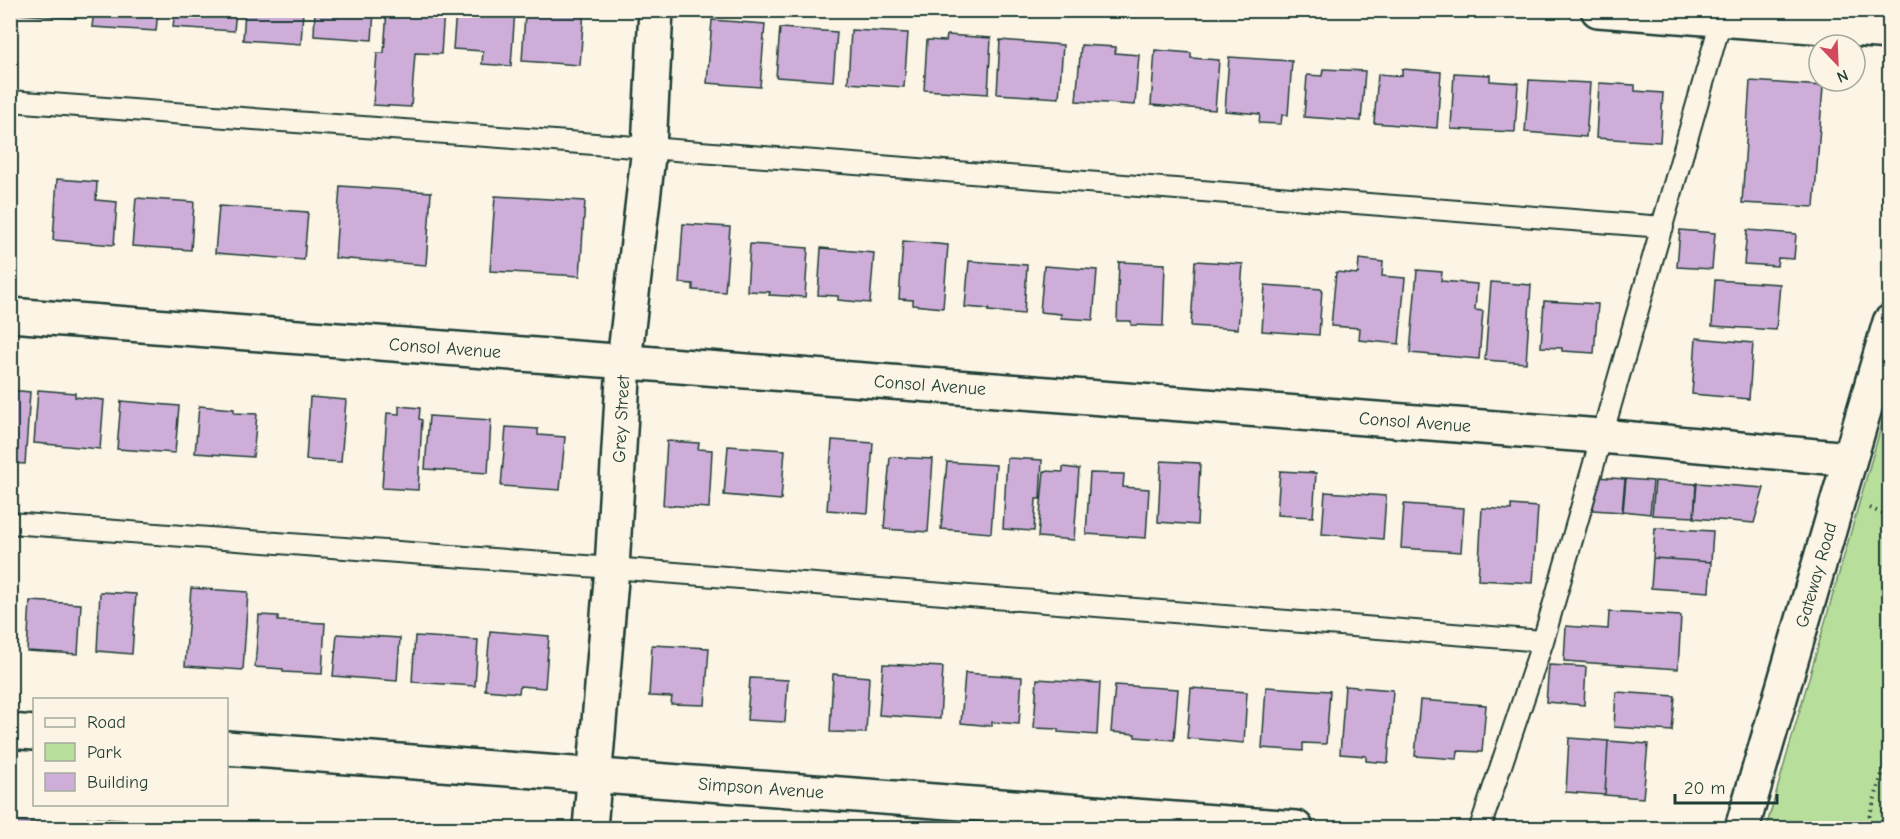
<svg xmlns="http://www.w3.org/2000/svg" width="1900" height="839" viewBox="0 0 1900 839" font-family="'Comic Neue',sans-serif">
<style>
.green{fill:#b7df9b;stroke:#6b8e68;stroke-width:1.5}
.building{fill:#ceaed9;stroke:#1f3d34;stroke-width:1.5}
.lines{fill:none;stroke-linecap:round;stroke-linejoin:round}
.lane-casing{stroke:#1f3d34;stroke-width:24}
.street-casing{stroke:#1f3d34;stroke-width:38}
.secondary-casing{stroke:#1f3d34;stroke-width:38}
.path{stroke:#1f3d34;stroke-width:4;stroke-dasharray:1.5 4.5;stroke-linecap:butt}
.lane{stroke:#fcf5e5;stroke-width:20}
.street{stroke:#fcf5e5;stroke-width:33}
.secondary{stroke:#fcf5e5;stroke-width:33}
.labels{text-anchor:middle;stroke-width:6;stroke-linejoin:round;paint-order:stroke}
.street-label{font-size:18px;fill:#1f3d34;stroke:#fcf5e5}
</style>
<rect width="100%" height="100%" fill="#fcf5e5"/>
<filter id="ink" filterUnits="userSpaceOnUse"><feTurbulence type="fractalNoise" baseFrequency=".0167" numOctaves="2"/><feDisplacementMap in="SourceGraphic" scale="12" xChannelSelector="R" yChannelSelector="G"/><feConvolveMatrix kernelMatrix="1 2 1 2 8 2 1 2 1" color-interpolation-filters="sRGB"/></filter>
<g filter="url(#ink)">
<!-- green -->
<path class="green" d="M1889,399V828H1766Z"/>
<!-- building -->
<path class="building" d="M19,10H75V18L19,14Z
M94,10H158L156,31L92,27Z
M175,10H236L234,31L173,27Z
M245,10H303L301,44L243,40Z
M315,10H374L372,40L314,36Z
M387,10H444L441,54L415,53L411,107L373,105L377,53H384Z
M456,10H515L511,66L482,64L483,51L453,49Z
M545,10H584L580,65L522,61L525,14L545,15Z
M712,20L765,24L760,87L707,83Z
M780,28L837,32L833,81L776,77Z
M851,30L908,33L904,87L848,83Z
M947,35L991,38L988,94L924,90L927,40L946,41Z
M1000,40L1063,45L1059,98L997,94Z
M1081,45L1116,47L1115,53L1139,55L1135,105L1076,101Z
M1155,50L1191,53V58L1219,60L1215,110L1151,105Z
M1229,57L1292,61L1288,115H1282L1281,124L1259,123L1260,114L1225,111Z
M1323,69L1365,71L1361,121L1304,117L1307,75L1322,76Z
M1402,69L1441,72L1437,128L1374,123L1378,74L1402,76Z
M1454,73L1490,75V81L1518,83L1515,132L1451,129Z
M1529,80L1590,83L1586,137L1525,132Z
M1750,81L1823,86L1814,207L1742,203Z
M1599,83L1635,85V91L1663,93L1660,142L1596,138Z
M57,179L97,182L96,200L117,202L114,245L53,240Z
M340,186L431,192L426,265L335,258Z
M495,196L585,201L580,276L490,271Z
M136,198L194,202L191,250L132,246Z
M219,206L308,212L304,260L215,253Z
M683,224L730,227L725,292L693,290V284L679,283Z
M1680,230L1715,233L1712,269L1677,267Z
M1747,230L1796,234L1794,259L1778,258L1777,266L1744,264Z
M903,241L948,245L943,308L913,305V300L899,299Z
M750,244L808,248L805,297L769,295L770,292L747,291Z
M821,248L874,253L870,303L838,300V296L818,295Z
M1359,259L1383,262L1382,276L1405,278L1399,344L1359,340L1360,328L1331,326L1336,272L1358,274Z
M969,261L1027,265L1024,314L988,311L989,309L965,307Z
M1195,261L1243,264L1238,329L1191,326Z
M1119,262L1165,264L1163,326L1131,325V321H1117Z
M1044,266L1097,270L1093,320L1061,318V314L1040,312Z
M1417,270L1442,272L1441,281L1477,284L1475,310L1483,311L1479,359L1410,353Z
M1715,280L1780,284L1776,330L1712,326Z
M1491,282L1531,285L1526,363L1485,360Z
M1265,285L1322,289L1319,335L1262,331Z
M1544,301L1598,304L1594,353L1562,351V348L1541,347Z
M1696,338L1753,343L1749,399L1692,394Z
M10,390L30,392L25,464L10,463Z
M38,390L75,393V397L104,400L100,449L34,443Z
M310,397L346,400L341,462L306,460Z
M121,401L179,406L175,453L117,449Z
M199,406L234,409V413L257,414L253,457L195,453Z
M399,406L420,408L419,419L422,420L418,490L382,488L387,413L399,414Z
M429,416L491,420L488,473L425,469Z
M506,427L538,429V435L565,437L560,490L501,486Z
M832,440L873,443L868,513L827,510Z
M667,441L699,443L698,449L712,450L709,508L663,505Z
M728,446L785,450L781,500L724,495Z
M890,457L933,459L928,532L884,529Z
M1007,458L1042,460L1040,499H1036L1034,531L1003,529Z
M1161,461L1200,463L1197,525L1158,522Z
M947,462L996,465L991,533L941,529Z
M1063,467L1079,469L1074,540L1038,537L1044,471L1063,472Z
M1280,471L1316,473L1313,517L1277,515Z
M1090,473L1124,474L1123,487L1149,489L1146,538L1086,534Z
M1596,477L1625,479L1622,512L1593,510Z
M1626,479L1653,481L1650,514L1623,511Z
M1655,481L1696,484L1694,517L1652,515Z
M1697,483L1764,488L1754,523L1694,518Z
M1325,492L1386,496L1383,539L1322,534Z
M1404,504L1464,508L1461,552L1401,548Z
M1511,505L1538,507L1533,583L1478,580L1482,508L1511,510Z
M1655,528L1713,531L1711,562L1653,558Z
M1653,558L1711,562L1709,592L1651,588Z
M191,588L248,592L243,670L185,666Z
M100,592L136,594L132,654L97,651Z
M30,601L81,604L78,654L27,651Z
M1609,612L1681,616L1678,669L1564,661L1566,626L1608,629Z
M259,615L278,616V621L325,623L322,674L283,672V669L255,667Z
M490,631L549,636L545,688L520,686L519,693L485,690Z
M337,634L400,638L397,681L333,676Z
M415,636L478,640L475,686L412,682Z
M652,645L709,648L705,705L671,704L672,697L649,696Z
M883,664L943,667L940,719L879,715Z
M1549,665L1586,667L1584,705L1546,702Z
M965,673L1022,677L1019,724L992,722V726L961,723Z
M833,674L869,677L866,733L830,732Z
M750,678L788,680L785,722L747,720Z
M1037,679L1100,683L1097,735L1058,732V729L1034,728Z
M1115,685L1178,689L1174,740L1135,737V734L1111,732Z
M1345,686L1393,690L1388,763L1366,761V756L1340,754Z
M1266,687L1330,691L1326,744L1303,743V751L1262,748Z
M1191,688L1247,692L1244,743L1187,738Z
M1616,692L1675,696L1672,731L1614,727Z
M1420,700L1486,705L1482,752L1458,751L1457,759L1415,756Z
M1569,738L1608,741L1605,795L1566,792Z
M1608,741L1648,744L1643,798L1605,795Z
M88,818L149,822V828H87Z
M13,821L66,824L65,828H13Z
M166,825L203,827L166,828Z"/>
<g class="lines">
<!-- lane casing -->
<g class="lane-casing">
<path id="lane" d="M10,101L649,148L1663,227
M10,523L612,568L1543,641
M1480,828L1543,641L1724,10"/>
</g>
<!-- street casing -->
<g class="street-casing">
<path id="street" d="M1598,10L1890,32
M10,315L1601,436L1849,459
M10,731L34,733
M226,748L1296,828"/>
</g>
<!-- secondary casing -->
<g class="secondary-casing">
<path id="secondary" d="M590,828L612,568L624,362L649,148L656,10
M1742,828L1890,322"/>
</g>
<!-- path -->
<path class="path" d="M1870,508L1890,517
M1866,828L1890,747"/>
<!-- lane -->
<use href="#lane" class="lane"/>
<!-- street -->
<use href="#street" class="street"/>
<!-- secondary -->
<use href="#secondary" class="secondary"/>
</g>
</g>
<g class="labels">
<!-- street labels -->
<g class="street-label">
<text transform="translate(445 348) rotate(4)" y="6">Consol Avenue</text>
<text transform="translate(930 385) rotate(4)" y="6">Consol Avenue</text>
<text transform="translate(621 419) rotate(-87)" y="6">Grey Street</text>
<text transform="translate(1415 422) rotate(4)" y="6">Consol Avenue</text>
<text transform="translate(1816 575) rotate(-74)" y="6">Gateway Road</text>
<text transform="translate(761 788) rotate(4)" y="6">Simpson Avenue</text>
</g>
</g>
<!-- margin -->
<rect width="1900" height="839" fill="none" stroke="#fcf5e5" stroke-width="36"/>
<rect x="18" y="18" width="1864" height="803" fill="none" stroke="#1f3d34" stroke-width="2" filter="url(#ink)"/>
<!-- legend -->
<rect x="33" y="698" width="195" height="108" fill="#fcf5e5" stroke="#a4ab9e" stroke-width="1.5"/>
<rect x="45" y="718" width="30" height="9" fill="#fcf5e5" stroke="#a4ab9e" stroke-width="1.5"/>
<text x="87" y="728" font-size="18" fill="#1f3d34">Road</text>
<rect x="45" y="743" width="30" height="18" fill="#b7df9b" stroke="#a4ab9e" stroke-width="1.5"/>
<text x="87" y="758" font-size="18" fill="#1f3d34">Park</text>
<rect x="45" y="773" width="30" height="18" fill="#ceaed9" stroke="#a4ab9e" stroke-width="1.5"/>
<text x="87" y="788" font-size="18" fill="#1f3d34">Building</text>
<!-- north arrow -->
<g transform="translate(1837 63) rotate(157)"><circle r="28" fill="#fcf5e5" stroke="#a4ab9e" stroke-width="1.5"/>
<path d="M0-4.5L10 22L0 15L-10 22Z" fill="#d1495b"/>
<text y="-9" font-size="16" font-weight="bold" text-anchor="middle" fill="#1f3d34">N</text>
</g>
<!-- scale -->
<path d="M1675 794v9h102v-9" fill="none" stroke="#1f3d34" stroke-width="3"/>
<text x="1684" y="794" font-size="18" fill="#1f3d34" stroke="#fcf5e5" stroke-width="4.5" paint-order="stroke">20 m</text>
</svg>
